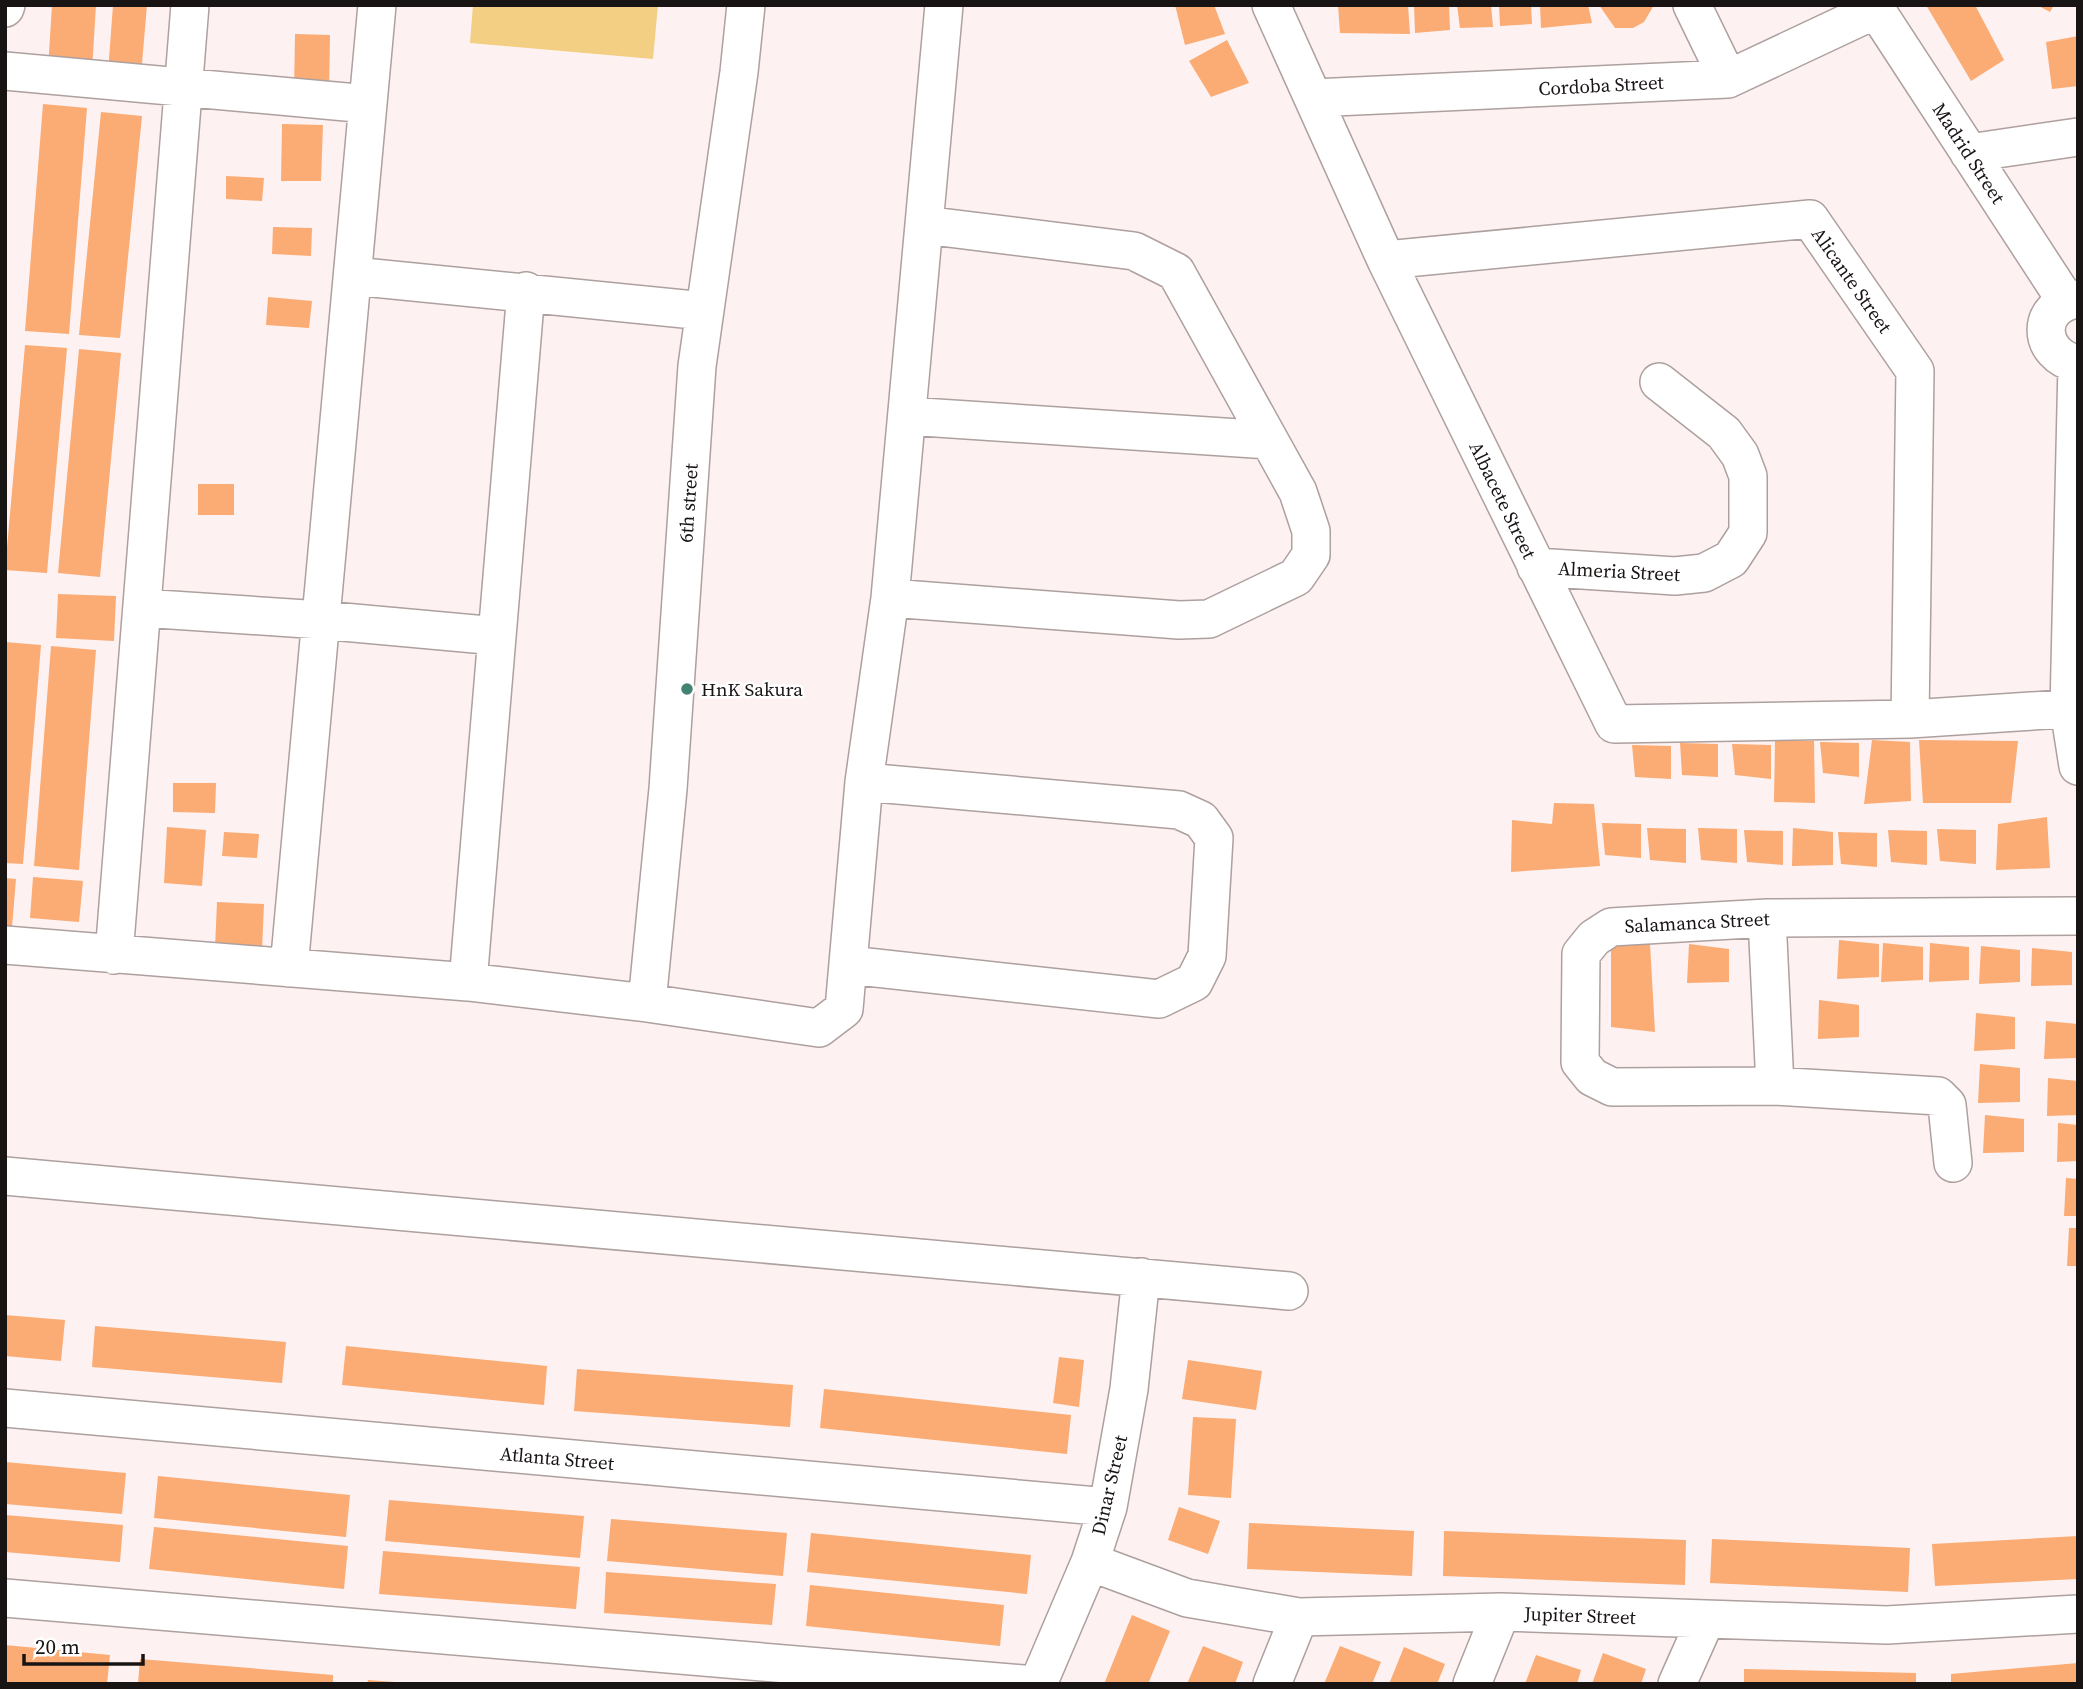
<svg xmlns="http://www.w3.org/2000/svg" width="2083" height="1689" viewBox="0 0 2083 1689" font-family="'Source Serif 4',serif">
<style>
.green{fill:#f3cf83}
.building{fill:#fbab74}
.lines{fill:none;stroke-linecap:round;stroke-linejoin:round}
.street-casing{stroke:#ada09e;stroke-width:40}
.street{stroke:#fff;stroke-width:37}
.poi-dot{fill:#438372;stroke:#fff;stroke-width:2.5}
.labels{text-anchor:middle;stroke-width:5;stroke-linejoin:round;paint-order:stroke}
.street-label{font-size:19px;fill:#181413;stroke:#fff}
.poi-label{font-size:19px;fill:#181413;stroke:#fff;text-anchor:start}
</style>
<rect width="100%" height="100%" fill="#fdf2f1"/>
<!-- green -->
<path class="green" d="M473,5H658L653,59L470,43Z"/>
<!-- building -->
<path class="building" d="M52,5H96L92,71L48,69Z
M113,5H147L141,75L108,73Z
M1175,5H1214L1225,34L1185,45Z
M1338,5H1408L1410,34L1340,33Z
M1414,5H1449L1450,30L1415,33Z
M1457,5H1491L1493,27L1460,28Z
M1499,5H1531L1532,24L1500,26Z
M1540,5H1588L1592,23L1541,28Z
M1599,5H1654L1644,22L1633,28H1615Z
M1926,5H1975L2004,60L1971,81Z
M2037,5H2054L2050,12Z
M295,34L330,35L329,93H294Z
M2078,36V86L2052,89L2046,42Z
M1227,40L1249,83L1211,97L1189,61Z
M43,104L87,108L69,334L25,331Z
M101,112L142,116L120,338L79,335Z
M282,124L323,125L321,181H281Z
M226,176L264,178L262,201L226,199Z
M273,227L312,228L311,256L272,254Z
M268,297L312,301L309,328L266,325Z
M25,345L67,348L47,573L5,570Z
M79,349L121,353L100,577L58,573Z
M198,484H234V515H198Z
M58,594L116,596L114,641L56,638Z
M5,642L41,645L23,864L5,863Z
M51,646L96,650L79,870L34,866Z
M1775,740L1814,741L1815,803L1774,802Z
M1872,740L1910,742L1911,801L1864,804Z
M1919,740L2018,741L2011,803H1923Z
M1820,742L1859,743V777L1823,773Z
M1680,743L1718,744V777L1682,775Z
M1732,744L1771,745V779L1735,775Z
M1632,745L1671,746V779L1635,777Z
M173,783H216L215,813L173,812Z
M1554,803L1594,804L1600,866L1511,872L1512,820L1552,824Z
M2047,817L2050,868L1996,870L1998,824Z
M1602,823L1641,824V858L1605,855Z
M167,827L206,830L202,886L164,883Z
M1647,828L1686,829V863L1650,860Z
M1698,828L1737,829V863L1701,860Z
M1793,828L1833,832V865L1792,866Z
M1937,829L1976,830V864L1940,861Z
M1744,830L1783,831V865L1747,862Z
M1888,830L1927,831V865L1891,862Z
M224,832L259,834L257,858L222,856Z
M1838,832L1877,833V867L1841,864Z
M33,877L83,881L79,922L30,918Z
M5,878L16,879L12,927L5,926Z
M217,902L264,904L262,950L215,948Z
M1611,940L1650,944L1655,1032L1611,1027Z
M1839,940L1879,944V977L1837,979Z
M1883,943L1923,947V980L1881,982Z
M1930,943L1969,947V980L1929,982Z
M1689,944L1729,949V982L1687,983Z
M1981,946L2020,950V982L1979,984Z
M2032,948L2072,952V985L2031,986Z
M1819,1000L1859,1005V1037L1818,1039Z
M1976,1013L2015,1017V1049L1974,1051Z
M2046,1021L2078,1024V1058L2044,1059Z
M1980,1064L2020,1068V1102L1978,1103Z
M2048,1078L2078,1081V1115L2047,1116Z
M1985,1115L2024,1119V1152L1983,1153Z
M2058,1123L2078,1125V1161L2057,1162Z
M2066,1178L2078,1179V1216H2064Z
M2069,1228H2078V1266H2067Z
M5,1315L65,1320L61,1361L5,1356Z
M95,1326L286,1342L282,1383L92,1367Z
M346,1346L547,1366L544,1405L342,1385Z
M1059,1357L1084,1360L1079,1407L1053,1403Z
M1188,1360L1262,1371L1256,1410L1182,1399Z
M577,1369L793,1385L790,1427L574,1411Z
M824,1389L1071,1415L1067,1454L820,1428Z
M1193,1417L1236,1419L1231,1498L1188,1495Z
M5,1462L126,1473L122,1514L5,1504Z
M158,1476L350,1495L346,1537L154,1518Z
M389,1500L584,1516L580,1558L385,1541Z
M1179,1507L1220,1521L1208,1554L1168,1540Z
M5,1515L123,1525L120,1562L5,1552Z
M611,1519L787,1533L783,1576L607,1561Z
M1249,1523L1414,1531L1412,1576L1247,1569Z
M154,1527L348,1546L344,1589L149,1569Z
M1444,1531L1686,1540L1685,1585L1443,1576Z
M811,1533L1031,1555L1027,1594L807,1572Z
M2078,1536V1579L1935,1586L1932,1544Z
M1712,1539L1910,1548L1908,1592L1710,1583Z
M383,1551L580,1567L576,1609L379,1594Z
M606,1572L776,1584L772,1625L604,1613Z
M810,1585L1004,1605L1000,1646L806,1626Z
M1132,1615L1170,1631L1148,1684H1104Z
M5,1645L110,1655L107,1684H5Z
M1203,1646L1243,1662L1235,1684H1187Z
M1340,1646L1381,1662L1372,1684H1324Z
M1404,1647L1445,1664L1437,1684H1389Z
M1603,1653L1646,1669L1641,1684H1592Z
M1536,1655L1581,1670L1577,1684H1525Z
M140,1659L333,1675V1684H138Z
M2078,1663V1684H1951V1674Z
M1744,1669L1916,1673V1684H1744Z
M368,1680L395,1682L394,1684H367Z"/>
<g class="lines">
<!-- street casing -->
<g class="street-casing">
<path id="street" d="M1271,5L1386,260L1614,724L1910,719L2078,708
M1692,5L1728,79
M1873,5L2066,301
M5,8L6,5
M5,71L368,104
M1313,98L1728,79L1875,10
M1969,153L2078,137
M1386,260L1810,219L1915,371L1910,719
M353,276L704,311
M2078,299C2035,305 2036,355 2078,364
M2077,364L2069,709L2078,766
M907,416L1269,440
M1536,567L1675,576L1704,573L1731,559L1748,533V476L1740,455L1724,433L1659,382
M890,598L1179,620L1209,619L1296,577L1311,555V531L1298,492L1176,272L1134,251L924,225
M142,608L321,620L497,636
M1767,918L1775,1086
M5,945L468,982L647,1003L819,1028L844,1009L864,782L890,598L944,5
M114,955L190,5
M849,965L1159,999L1194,982L1207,956L1214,838L1201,820L1179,810L864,782
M289,968L377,5
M468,982L526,291
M647,1003L668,789L697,366L739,72L746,5
M1953,1163L1947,1105L1938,1096L1775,1086L1612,1087L1592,1077L1580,1062L1581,954L1594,938L1611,927L1767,918L2078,916
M5,1176L1289,1291
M5,1408L1108,1507
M1090,1562L1187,1598L1299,1617L1501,1612L1887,1625L2078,1614
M5,1598L1023,1684
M1038,1684L1090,1562L1108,1507L1129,1389L1141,1277
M1272,1684L1299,1617
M1472,1684L1501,1612
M1677,1684L1706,1619"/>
</g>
<!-- street -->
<use href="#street" class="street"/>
</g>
<!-- markers -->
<circle class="poi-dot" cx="687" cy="689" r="7"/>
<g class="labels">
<!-- street labels -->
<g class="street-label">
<text transform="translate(1601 85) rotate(-3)" y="7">Cordoba Street</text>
<text transform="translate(1969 153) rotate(57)" y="7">Madrid Street</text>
<text transform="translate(1852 280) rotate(55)" y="7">Alicante Street</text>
<text transform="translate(1503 500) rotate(64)" y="7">Albacete Street</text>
<text transform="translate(688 503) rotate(-86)" y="7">6th street</text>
<text transform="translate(1619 571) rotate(3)" y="7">Almeria Street</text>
<text transform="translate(1697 922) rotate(-3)" y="7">Salamanca Street</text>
<text transform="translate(557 1458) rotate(5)" y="7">Atlanta Street</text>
<text transform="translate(1109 1485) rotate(-77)" y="7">Dinar Street</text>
<text transform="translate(1580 1615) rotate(2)" y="7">Jupiter Street</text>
</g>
<!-- poi labels -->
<g class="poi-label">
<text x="701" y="696">HnK Sakura</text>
</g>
</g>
<!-- border -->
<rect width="2083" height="1689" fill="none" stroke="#181413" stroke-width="14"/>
<!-- scale -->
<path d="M24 1654v10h119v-10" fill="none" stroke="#181413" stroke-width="3.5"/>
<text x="35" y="1654" font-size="21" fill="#181413" stroke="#ffffff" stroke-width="5" paint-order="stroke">20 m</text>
</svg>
